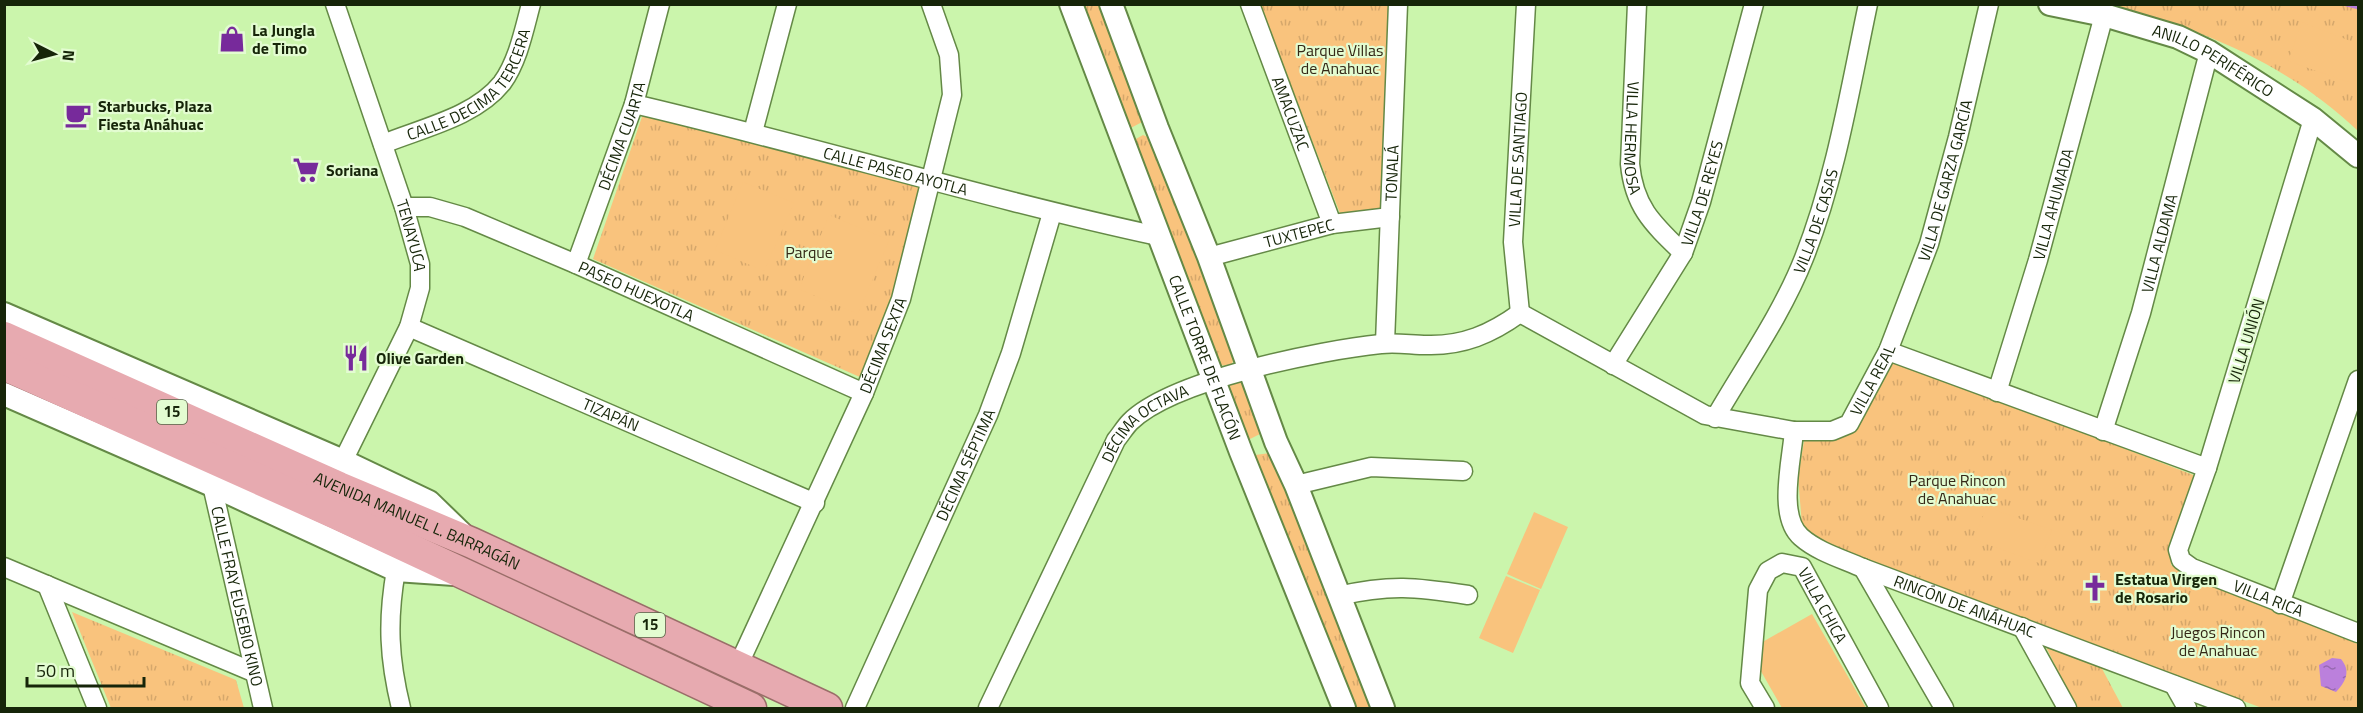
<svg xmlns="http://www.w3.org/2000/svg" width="2363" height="713" viewBox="0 0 2363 713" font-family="'Titillium Web',sans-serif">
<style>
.park{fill:url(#park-tufts)}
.pitch{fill:#f9c37d}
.water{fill:url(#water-ripples)}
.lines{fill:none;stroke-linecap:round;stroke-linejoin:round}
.stream{stroke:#bb80dc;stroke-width:4.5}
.minor-casing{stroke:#648946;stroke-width:21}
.tertiary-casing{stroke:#648946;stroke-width:26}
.trunk-casing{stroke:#9a6e69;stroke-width:33}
.minor{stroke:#fff;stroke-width:18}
.tertiary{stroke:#fff;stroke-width:22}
.trunk{stroke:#e7aab0;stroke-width:30}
.labels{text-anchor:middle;stroke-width:4.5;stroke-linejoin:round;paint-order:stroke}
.shield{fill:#e3fcd1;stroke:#546645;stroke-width:1.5}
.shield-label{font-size:15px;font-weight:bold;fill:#162509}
.poi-label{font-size:16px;font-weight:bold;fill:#162509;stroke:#e3fcd1;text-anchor:start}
.park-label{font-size:16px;fill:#352817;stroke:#e3fcd1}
.street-label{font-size:16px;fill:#162509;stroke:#e3fcd1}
</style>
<defs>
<pattern id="park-tufts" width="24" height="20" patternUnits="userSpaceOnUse" patternTransform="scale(1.5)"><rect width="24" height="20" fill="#f9c37d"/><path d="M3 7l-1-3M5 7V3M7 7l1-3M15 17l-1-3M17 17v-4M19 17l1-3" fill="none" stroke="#d5a76b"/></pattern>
<pattern id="water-ripples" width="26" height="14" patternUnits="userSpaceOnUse" patternTransform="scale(1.5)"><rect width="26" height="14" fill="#bb80dc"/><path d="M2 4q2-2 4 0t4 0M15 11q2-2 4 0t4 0" fill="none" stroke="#9769b1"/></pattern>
</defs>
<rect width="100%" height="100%" fill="#cbf5ac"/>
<!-- park -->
<path class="park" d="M1078,5H1100L1144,121L1127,130Z
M1260,5H1396L1386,209L1341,216Z
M2102,5H2358V131C2288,64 2197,25 2102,5Z
M644,111L928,185L897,298L862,378L593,259Z
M1143,135L1154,140L1235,356L1231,366L1218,365L1134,140Z
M1892,359L2196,476L2171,565L2358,644V708H2262L1823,544L1802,525L1798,477L1804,441L1858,428Z
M1245,380L1268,430L1244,442L1226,383Z
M1277,452L1376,708H1353L1255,455Z
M72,612L236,680L244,708H111Z
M2045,645L2099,663L2123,708H2076Z"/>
<!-- pitch -->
<path class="pitch" d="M2302,22L2358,44V71L2354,84L2288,61Z
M743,182L794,203L764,271L715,250Z
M829,215L889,240L858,314L799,289Z
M1987,507L2052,530L2039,563L1973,539Z
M1534,512L1568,527L1541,589L1507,574Z
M1506,576L1540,590L1513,653L1479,638Z
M1812,614L1866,708H1782L1758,666L1759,644Z"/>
<!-- water -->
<path class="water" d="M2332,658L2341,659C2351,671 2346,681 2336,692L2321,686L2319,665Z"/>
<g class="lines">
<!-- stream -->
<path class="stream" d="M2346,4L2358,7"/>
<!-- minor casing -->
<g class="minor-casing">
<g id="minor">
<path id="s1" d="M335,4L404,207L420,264V288L409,327L343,461"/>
<path id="s2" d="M1250,4L1332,224"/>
<path id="s3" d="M1637,4L1630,164C1634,207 1653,224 1683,253"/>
<path id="s4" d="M634,104C810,145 982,198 1158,236"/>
<path id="s5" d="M2313,119L2207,468L2178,550L2181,560L2192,568L2358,633"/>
<path d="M753,132L787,4"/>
<path id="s6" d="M383,144C422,128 475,117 502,83C518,61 524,30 531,4"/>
<path id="s7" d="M404,207H430L465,217L576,264L864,393"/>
<path id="s8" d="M1209,257L1332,224L1390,217"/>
<path id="s9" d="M576,264L634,104L660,4"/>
<path id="s10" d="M1520,313L1705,415L1794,431H1832L1849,424L1888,351L1929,244L1958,137L1989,4"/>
<path id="s11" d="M1520,313L1513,242L1526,4"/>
<path id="s12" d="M409,327L815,503"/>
<path id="s13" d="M1385,343L1398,4"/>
<path d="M1888,351L2207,468"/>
<path id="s14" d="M1613,365L1683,253L1701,202L1754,4"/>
<path id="s15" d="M1997,392L2038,260L2104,15"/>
<path id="s16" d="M1715,418C1745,366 1782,314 1804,258C1836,177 1850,89 1868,4"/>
<path id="s17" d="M1794,431C1792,459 1777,516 1801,537C1818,552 1843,559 1863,568L2236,708"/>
<path id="s18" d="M2103,431L2141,313L2209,52"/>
<path id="s19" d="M212,485L263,708"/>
<path d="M1296,485L1371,467L1463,471"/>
<path d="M4,567L253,672"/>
<path d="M1863,568L1944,708"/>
<path d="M396,570C387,621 389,659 401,708"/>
<path d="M47,585L97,708"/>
<path d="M1338,596C1391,584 1415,587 1468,595"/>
<path d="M2280,604L2358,380"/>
<path d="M2022,627L2067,708"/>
<path id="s20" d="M738,666L864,393L901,299L952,95L949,55L931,4"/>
<path d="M2174,685L2187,708"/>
<path id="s21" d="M855,708L988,415L1011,353L1052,213"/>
<path id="s22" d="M988,708L1116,440C1121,434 1125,427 1130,422C1172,380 1321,350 1381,344C1396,342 1412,345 1427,345C1463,346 1491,334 1520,313"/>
<path id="s23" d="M1765,708L1750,683L1758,590L1768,571L1782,563L1802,567L1879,708"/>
</g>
</g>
<!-- tertiary casing -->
<g class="tertiary-casing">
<g id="tertiary">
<path id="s24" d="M1071,4L1241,452L1344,708"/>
<path d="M1111,4L1157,128L1209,257L1276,442L1296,485L1383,708"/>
<path id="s25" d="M2050,4L2104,15L2178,37L2209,52L2313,119L2358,156"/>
<path d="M4,314L343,461L429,502L462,534"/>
<path d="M4,394L212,485L396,570L454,574"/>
</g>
</g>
<!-- trunk casing -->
<g class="trunk-casing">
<g id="trunk">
<path id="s26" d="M4,337L339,487L472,543L827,708"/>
<path d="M4,365L336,514L751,708"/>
</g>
</g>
<!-- minor -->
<use href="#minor" class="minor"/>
<!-- tertiary -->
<use href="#tertiary" class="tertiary"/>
<!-- trunk -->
<use href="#trunk" class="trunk"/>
</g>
<!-- icons -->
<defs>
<g id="shop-bare" transform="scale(2.07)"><path d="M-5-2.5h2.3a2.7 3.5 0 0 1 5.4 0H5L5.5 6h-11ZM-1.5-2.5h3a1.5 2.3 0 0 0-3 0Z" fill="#772a9b" stroke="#e3fcd1" stroke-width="2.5" paint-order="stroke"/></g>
<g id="cafe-bare" transform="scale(2.07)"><path d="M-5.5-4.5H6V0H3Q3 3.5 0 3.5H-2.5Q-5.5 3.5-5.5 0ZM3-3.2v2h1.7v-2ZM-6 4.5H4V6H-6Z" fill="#772a9b" stroke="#e3fcd1" stroke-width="2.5" paint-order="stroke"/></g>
<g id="supermarket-bare" transform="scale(2.07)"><path d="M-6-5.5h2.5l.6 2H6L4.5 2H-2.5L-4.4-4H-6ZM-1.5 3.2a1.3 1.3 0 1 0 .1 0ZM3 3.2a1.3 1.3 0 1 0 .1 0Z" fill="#772a9b" stroke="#e3fcd1" stroke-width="2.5" paint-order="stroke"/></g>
<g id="restaurant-bare" transform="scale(2.07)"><path d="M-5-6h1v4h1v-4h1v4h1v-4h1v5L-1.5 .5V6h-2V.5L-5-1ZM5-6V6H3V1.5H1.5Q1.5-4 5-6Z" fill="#772a9b" stroke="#e3fcd1" stroke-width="2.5" paint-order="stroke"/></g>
<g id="church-bare" transform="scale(2.07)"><path d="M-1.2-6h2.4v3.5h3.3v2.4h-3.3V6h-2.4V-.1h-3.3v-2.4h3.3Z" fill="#772a9b" stroke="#e3fcd1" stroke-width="2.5" paint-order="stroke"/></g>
</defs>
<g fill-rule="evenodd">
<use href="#shop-bare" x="232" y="39"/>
<use href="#cafe-bare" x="78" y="115"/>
<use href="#supermarket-bare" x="306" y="170"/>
<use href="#restaurant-bare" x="356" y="358"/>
<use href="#church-bare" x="2095" y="588"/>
</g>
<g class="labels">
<!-- shield labels -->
<g class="shield">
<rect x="157" y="400" width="30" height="24" rx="4.5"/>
<rect x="635" y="613" width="30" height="24" rx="4.5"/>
</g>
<g class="shield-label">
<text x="172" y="417">15</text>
<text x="650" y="630">15</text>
</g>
<!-- poi labels -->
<g class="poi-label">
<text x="252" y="36">La Jungla<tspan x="252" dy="18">de Timo</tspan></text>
<text x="98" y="112">Starbucks, Plaza<tspan x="98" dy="18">Fiesta Anáhuac</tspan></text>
<text x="326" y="176">Soriana</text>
<text x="376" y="364">Olive Garden</text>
<text x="2115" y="585">Estatua Virgen<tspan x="2115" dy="18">de Rosario</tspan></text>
</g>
<!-- park labels -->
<g class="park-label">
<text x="1340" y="56">Parque Villas<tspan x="1340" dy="18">de Anahuac</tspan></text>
<text x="809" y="258">Parque</text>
<text x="1957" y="486">Parque Rincon<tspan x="1957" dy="18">de Anahuac</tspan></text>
<text x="2218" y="638">Juegos Rincon<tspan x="2218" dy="18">de Anahuac</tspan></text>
</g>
<!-- street labels -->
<g class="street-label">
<text dy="6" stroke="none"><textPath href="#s25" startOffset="174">ANILLO PERIFÉRICO</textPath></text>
<text dy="6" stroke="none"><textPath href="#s6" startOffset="110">CALLE DECIMA TERCERA</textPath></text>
<text dy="6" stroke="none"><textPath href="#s2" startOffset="117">AMACUZAC</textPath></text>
<text dy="6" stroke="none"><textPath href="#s9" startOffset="136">DÉCIMA CUARTA</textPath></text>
<text dy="6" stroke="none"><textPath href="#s3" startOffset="134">VILLA HERMOSA</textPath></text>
<text dy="6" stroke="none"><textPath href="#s11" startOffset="154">VILLA DE SANTIAGO</textPath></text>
<text dy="6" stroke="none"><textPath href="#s4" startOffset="270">CALLE PASEO AYOTLA</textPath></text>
<text dy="6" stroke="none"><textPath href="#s13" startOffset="170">TONALÁ</textPath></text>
<text dy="6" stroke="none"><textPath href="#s10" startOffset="621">VILLA DE GARZA GARCÍA</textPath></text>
<text dy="6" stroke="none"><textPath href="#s14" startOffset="195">VILLA DE REYES</textPath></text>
<text dy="6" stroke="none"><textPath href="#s15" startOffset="196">VILLA AHUMADA</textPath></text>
<text dy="6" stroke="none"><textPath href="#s16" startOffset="222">VILLA DE CASAS</textPath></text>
<text dy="6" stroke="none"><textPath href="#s8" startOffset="93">TUXTEPEC</textPath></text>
<text dy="6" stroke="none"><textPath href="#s1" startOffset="244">TENAYUCA</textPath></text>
<text dy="6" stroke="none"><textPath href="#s18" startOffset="196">VILLA ALDAMA</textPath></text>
<text dy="6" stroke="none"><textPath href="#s7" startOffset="249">PASEO HUEXOTLA</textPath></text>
<text transform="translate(2246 341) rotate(-73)" y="6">VILLA UNIÓN</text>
<text dy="6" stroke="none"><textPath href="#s20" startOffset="352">DÉCIMA SEXTA</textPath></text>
<text dy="6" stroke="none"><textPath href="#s24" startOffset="378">CALLE TORRE DE FLACÓN</textPath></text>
<text dy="6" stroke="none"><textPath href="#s10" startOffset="408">VILLA REAL</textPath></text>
<text dy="6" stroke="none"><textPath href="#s12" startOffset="220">TIZAPÁN</textPath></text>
<text dy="6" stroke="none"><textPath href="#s22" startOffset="330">DÉCIMA OCTAVA</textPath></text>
<text dy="6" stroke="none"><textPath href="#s21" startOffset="267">DÉCIMA SÉPTIMA</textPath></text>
<text dy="6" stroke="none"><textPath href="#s26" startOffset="452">AVENIDA MANUEL L. BARRAGÁN</textPath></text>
<text dy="6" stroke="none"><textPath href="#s19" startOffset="114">CALLE FRAY EUSEBIO KINO</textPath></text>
<text dy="6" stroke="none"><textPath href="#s5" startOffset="558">VILLA RICA</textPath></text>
<text dy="6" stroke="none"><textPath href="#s17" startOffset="288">RINCÓN DE ANÁHUAC</textPath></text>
<text dy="6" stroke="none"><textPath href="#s23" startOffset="224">VILLA CHICA</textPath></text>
</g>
</g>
<!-- border -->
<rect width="2363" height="713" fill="none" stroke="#162509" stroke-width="12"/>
<!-- north arrow -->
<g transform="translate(54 54) rotate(96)" stroke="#e3fcd1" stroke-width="4.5" paint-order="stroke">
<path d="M0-4.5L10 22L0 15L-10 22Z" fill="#162509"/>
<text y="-9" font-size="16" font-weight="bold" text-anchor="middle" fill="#162509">N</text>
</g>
<!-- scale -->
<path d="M27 677v9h117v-9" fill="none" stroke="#162509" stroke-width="3"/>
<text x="36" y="677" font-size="18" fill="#162509" stroke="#e3fcd1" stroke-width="4.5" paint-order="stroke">50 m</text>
</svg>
